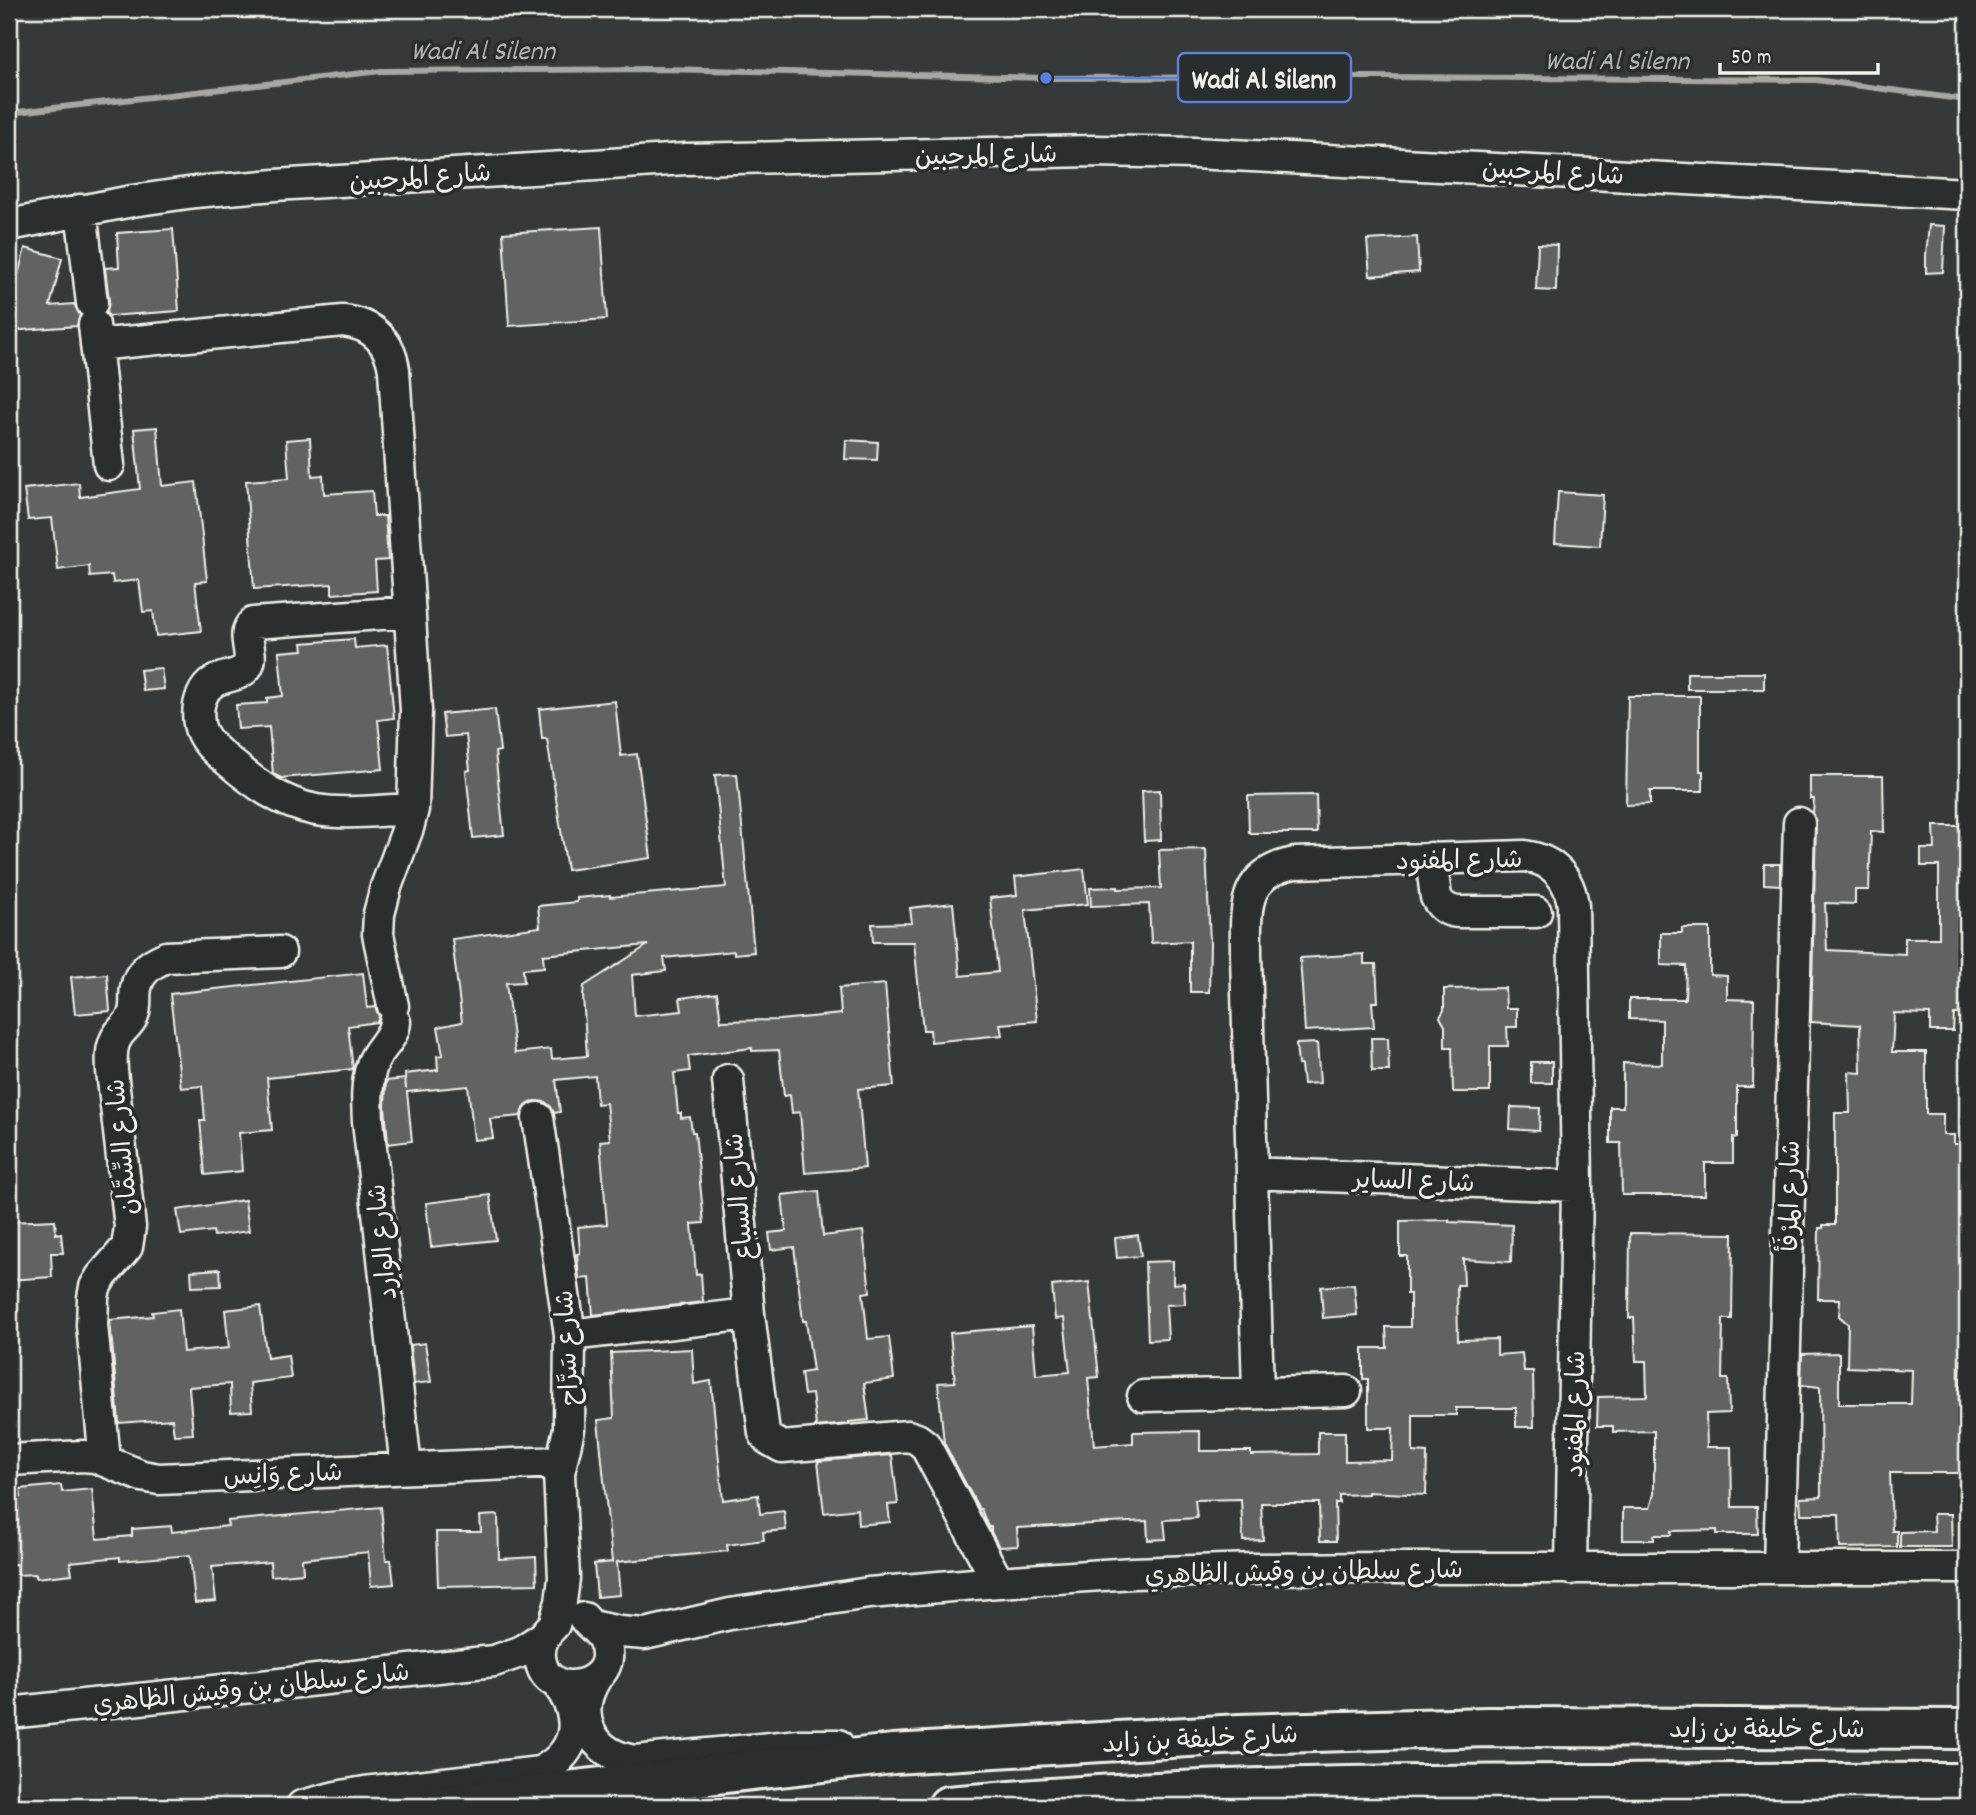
<svg xmlns="http://www.w3.org/2000/svg" width="1976" height="1815" viewBox="0 0 1976 1815" font-family="Dekko,'Playpen Sans Arabic',sans-serif">
<style>
.lines{fill:none;stroke-linecap:round;stroke-linejoin:round}
.stream{stroke:#a8a7a1;stroke-width:6}
.building{fill:#616362;stroke:#f4f1e8;stroke-width:2;fill-rule:evenodd}
.minor-casing{stroke:#f4f1e8;stroke-width:35}
.highway-casing{stroke:#f4f1e8;stroke-width:44}
.minor{stroke:#2a2d2e;stroke-width:30}
.highway{stroke:#2a2d2e;stroke-width:38}
.labels{text-anchor:middle;stroke-width:7;stroke-linejoin:round;paint-order:stroke}
.street-label{font-size:26px;fill:#f4f1e8;stroke:#2a2d2e}
.water-label{font-size:28px;font-style:italic;fill:#b4b3ad;stroke:#2a2d2e}
.leader{fill:none;stroke:#5e7fdd;stroke-width:2.5}
.callout-dot{fill:#5e7fdd;stroke:#2a2d2e;stroke-width:2.5}
.callout{fill:#2a2d2e;stroke:#5e7fdd;stroke-width:2.5}
.callout-label{font-size:28px;text-anchor:middle;font-weight:bold;fill:#f4f1e8}
</style>
<rect width="100%" height="100%" fill="#363939"/>
<filter id="ink" filterUnits="userSpaceOnUse"><feTurbulence type="fractalNoise" baseFrequency=".0143" numOctaves="2"/><feDisplacementMap in="SourceGraphic" scale="14" xChannelSelector="R" yChannelSelector="G"/><feConvolveMatrix kernelMatrix="1 2 1 2 8 2 1 2 1" color-interpolation-filters="sRGB"/></filter>
<g filter="url(#ink)">
<g class="lines">
<!-- stream -->
<path class="stream" d="M9,113L381,71L660,69L1046,78L1373,77L1816,80L1967,100"/>
</g>
<!-- building -->
<path class="building" d="M1929,225L1945,226L1943,272L1926,273V255Z
M601,227L607,319L509,326L503,233Z
M173,229L179,311L109,316L106,313L109,301L105,268L119,267L117,233Z
M1417,237L1419,272L1370,276L1367,240Z
M1538,244L1557,245L1556,291L1536,290Z
M25,248L62,258L50,306L74,304L80,315L77,326L9,331V310Z
M157,427L162,486L196,482L207,581L195,582L201,631L156,636L153,611L143,612L139,580L113,583L112,575L90,577L89,566L58,570L52,518L28,520L24,489L79,483L80,497L140,489L134,429Z
M310,438L312,476L323,475L324,494L372,491L374,516H385L388,560L375,561L377,591L332,594V584L254,589L246,481L289,478L286,440Z
M846,440L878,442L877,460L845,459Z
M1558,492L1603,495L1600,546L1555,543Z
M354,639L355,648L387,645L394,718L378,720L383,769L281,778L273,774L269,727L238,729L236,705L267,703V698L283,696L279,652L303,650L302,643Z
M161,668L164,689L143,691L140,670Z
M1687,673H1764V689H1687Z
M1628,696H1700V771H1703V791H1650V804L1626,805Z
M615,701L621,756L637,754L651,858L567,870L547,739H542L539,709Z
M495,709L500,751L495,752L504,835L473,838L466,771L470,770L466,735L445,737L442,714Z
M737,774L754,952L734,954V951L664,958L666,971L632,975L635,1016L682,1011L680,998L717,993L721,1021L779,1020L841,1014L839,988L885,984L894,1086L858,1089L865,1168L805,1173L800,1112L792,1113L790,1095L784,1096L779,1050L752,1051V1048L688,1056L690,1071L674,1073L678,1113H681V1118L690,1117L692,1132H695L704,1223L692,1224L696,1275L701,1274L703,1302L593,1315L590,1278L579,1279L577,1254L580,1253L578,1227L607,1224L600,1141L610,1140L606,1103L597,1104L595,1076L556,1080L560,1112L554,1113L551,1107L545,1102L535,1101L527,1105L522,1111L521,1116L490,1119L493,1138L474,1140L468,1086L407,1092L412,1141L388,1144L385,1106L386,1081L405,1079L406,1089L405,1074L438,1070L437,1056L443,1055L438,1027L462,1022L452,939L540,927L538,906L577,902V898L610,895V897L726,887L715,775ZM648,945L584,986L583,996L587,1056L552,1059L551,1049L515,1053L506,983L524,982L523,969L544,967L543,955Z
M1810,776H1883L1884,832L1871,831L1869,890H1855V904L1825,903L1827,950L1905,954V938H1939V866H1921V849H1935L1934,826H1964V930H1967V1014H1954L1953,1031H1930V1014L1894,1013L1892,1052H1926V1114H1943V1135H1954V1144H1967V1302H1961V1341H1967V1360H1961L1959,1403H1967V1473H1890L1892,1531H1897V1547L1840,1548L1839,1514H1801L1800,1498L1821,1497L1820,1387L1801,1385L1802,1354L1839,1353V1404H1911L1912,1370L1847,1367L1848,1324L1839,1316L1840,1299H1818L1819,1228H1823V1225H1835V1113H1850L1849,1072L1861,1073L1860,1025L1811,1022L1816,823L1813,813L1814,799H1810Z
M1160,790L1161,840L1144,841L1142,791Z
M1316,795L1317,833H1249L1248,796Z
M1206,849L1210,944L1209,992H1190V941L1151,943L1149,904L1091,906L1090,888L1118,887V889L1161,888L1159,850Z
M1764,864H1780V885L1764,884Z
M1084,869L1088,904L1025,910L1037,1021L1000,1024L1002,1035L931,1042L930,1030H923L914,942H873L872,924L912,923L910,908L953,903L960,976L998,972L990,898L1017,895L1015,877Z
M1682,928H1710V975L1727,976V999L1754,1000L1753,1087H1737V1138L1733,1137V1163H1705V1195H1622L1621,1143H1610V1107H1623V1063L1662,1064V1020L1629,1019V999H1685L1686,966L1661,965V933H1682Z
M1364,954V964H1376L1378,1002H1372L1374,1027L1305,1031L1300,958Z
M363,973L367,1008L375,1007L379,1016L377,1022L348,1026L353,1069L267,1078L272,1130L239,1133L242,1171L205,1175L200,1120H205L202,1086L181,1088L170,994Z
M107,974L110,1011L75,1014L71,977Z
M1505,988L1506,1008H1517V1027H1507L1508,1046H1490V1092H1453L1452,1047H1445V1026L1440,1017L1444,1010V989Z
M1371,1038H1388L1389,1071H1372Z
M1317,1043L1320,1083L1303,1084L1301,1065H1298L1296,1044Z
M1531,1062H1552V1083H1531Z
M1511,1107L1540,1108L1539,1131L1510,1129Z
M819,1191L823,1236L863,1231L870,1292L863,1293L868,1339L889,1337L894,1379L864,1383L869,1420L849,1422V1424L814,1427L816,1426L812,1394L804,1395L801,1373L813,1371L806,1321H803L794,1247L771,1250L769,1233L786,1231L782,1195Z
M490,1195L496,1240L431,1247L426,1203Z
M245,1200L249,1231L214,1236L213,1231L181,1235L177,1210Z
M55,1220L56,1234L61,1233L63,1253H51L52,1277L9,1280V1222Z
M1449,1220V1222L1512,1225L1511,1262L1463,1259L1464,1285H1457L1458,1340L1497,1339V1355L1522,1353L1524,1371H1533L1534,1427H1516V1408H1456V1415H1413V1452L1427,1453L1426,1495L1368,1492V1494L1339,1495V1503H1335L1336,1541H1320L1319,1503H1261L1263,1540L1243,1541L1241,1499L1195,1500L1197,1518L1164,1520L1166,1539L1148,1540L1147,1521L1017,1528L1018,1546L999,1547L991,1532V1527H988L981,1509H979L944,1443L938,1383L955,1382L950,1333L1032,1326L1036,1375L1070,1372L1064,1318L1055,1319L1052,1286L1089,1282L1099,1377L1088,1378L1094,1446L1133,1443V1432L1200,1431V1451H1251V1455L1318,1454V1432H1345V1461L1392,1460L1393,1428H1368V1379H1363V1348H1387L1386,1327H1410V1294H1407V1256H1400V1221Z
M1630,1233L1733,1234L1732,1319H1723L1722,1379H1728L1729,1413L1706,1414L1707,1447H1731L1732,1507H1757L1758,1534H1717V1530L1671,1531V1535H1654V1540H1623V1508H1650L1654,1494V1431L1613,1432V1426H1597L1598,1397L1647,1396L1646,1361H1636L1634,1318H1629Z
M1138,1235L1141,1256L1117,1258L1115,1238Z
M1173,1261V1284L1184,1283L1185,1304L1166,1305L1168,1339L1148,1340L1145,1262Z
M220,1269L221,1286L192,1287L191,1271Z
M1354,1284L1357,1315L1323,1318L1321,1287Z
M260,1306L267,1358L288,1355L291,1378L250,1383L252,1411L231,1412L230,1384L189,1387L193,1434L174,1435L172,1419L119,1423L110,1320L153,1316L152,1312L179,1309L183,1352L229,1348L225,1310Z
M425,1343L431,1382L414,1384L410,1345Z
M692,1349L694,1384L711,1381L723,1500L758,1495L760,1514L784,1511L786,1530L763,1532L764,1540L727,1545L728,1551L617,1562L620,1595L597,1597L594,1564L612,1562L598,1420L614,1418L611,1353Z
M892,1455L898,1504L888,1505L890,1522L858,1525L857,1509L824,1513L818,1461Z
M61,1485L62,1492L92,1489L97,1539L132,1536V1529L171,1526L172,1532L228,1526L227,1521L381,1507L386,1560H391L394,1584L371,1586L368,1552L302,1559L303,1573L271,1576L270,1562L212,1567L216,1601L195,1603L190,1555L120,1561V1557L70,1562L72,1574L36,1578V1574L17,1575L16,1564L9,1565V1498L21,1497L20,1489Z
M1933,1514H1951L1952,1547H1900V1532L1934,1531Z
M498,1515L499,1559L536,1557L537,1584L438,1586L436,1532H481L480,1516Z"/>
<g class="lines">
<!-- minor casing -->
<g class="minor-casing">
<path id="minor" d="M81,210L92,303
M9,225L132,201L195,192L275,185L565,167L685,159L1095,151L1194,153L1967,194
M94,325L109,465
M96,345L343,321C372,324 390,341 394,370L416,710L413,809L408,828L386,887L379,914L378,934L393,1006
M409,612L253,623C239,636 257,654 246,668C234,681 212,672 202,696C197,706 197,723 202,733C207,744 218,753 227,760C254,783 280,803 316,810C347,815 381,810 413,809
M1431,858L1436,897C1441,907 1449,912 1460,912H1536
M395,1022C394,1039 377,1049 372,1065C366,1083 367,1102 368,1121L406,1468
M728,1080L749,1314L764,1433L768,1439L782,1447L908,1436L917,1439L925,1445L998,1582
M538,1118L570,1335L569,1429L559,1473L564,1578L561,1602L554,1625
M1252,1173L1577,1186
M570,1335L749,1314
M1258,1393L1246,954C1246,910 1241,873 1295,863L1525,856C1553,860 1570,878 1573,906L1577,1186L1571,1569
M1143,1396L1346,1391
M9,1460L83,1456L95,1457L142,1476L159,1479L560,1462
M105,1461L92,1325L93,1298L95,1287L101,1277L127,1247L130,1227L112,1071C111,1054 111,1041 123,1029C127,1025 131,1021 133,1015C137,1006 134,997 136,988C139,971 152,963 166,957L280,952
M1779,1568L1799,823
M552,1627C543,1635 539,1645 540,1657C545,1708 626,1685 603,1639C598,1630 590,1626 584,1618
M595,1627L620,1632L645,1634L730,1614L869,1593L998,1582L1133,1573L1254,1569L1389,1568H1967
M596,1678C572,1716 591,1754 635,1761L800,1745H838
M9,1713L494,1661L520,1652L543,1637
M302,1806L336,1797L365,1792L540,1772C580,1751 583,1716 556,1682"/>
</g>
<!-- highway casing -->
<g class="highway-casing">
<path id="highway" d="M435,1806L893,1754L1240,1734L1488,1727L1967,1729
M948,1806C1169,1786 1391,1784 1613,1784C1731,1783 1849,1782 1967,1783"/>
</g>
<!-- minor -->
<use href="#minor" class="minor"/>
<!-- highway -->
<use href="#highway" class="highway"/>
</g>
</g>
<g class="labels">
<!-- street labels -->
<g class="street-label">
<text transform="translate(986 154) rotate(-1)" y="9">شارع المرحبين</text>
<text transform="translate(1553 171) rotate(3)" y="9">شارع المرحبين</text>
<text transform="translate(420 176) rotate(-4)" y="9">شارع المرحبين</text>
<text transform="translate(1459 859) rotate(-1)" y="9">شارع المفنود</text>
<text transform="translate(121 1147) rotate(-96)" y="9">شارع السِّمَّان</text>
<text transform="translate(1414 1180) rotate(2)" y="9">شارع الساير</text>
<text transform="translate(1789 1196) rotate(-89)" y="9">شارع المرْفَأ</text>
<text transform="translate(738 1197) rotate(-95)" y="9">شارع السباع</text>
<text transform="translate(381 1242) rotate(-96)" y="9">شارع الوارد</text>
<text transform="translate(566 1348) rotate(-93)" y="9">شارع سَرَّاح</text>
<text transform="translate(1574 1414) rotate(-89)" y="9">شارع المفنود</text>
<text transform="translate(283 1473) rotate(-2)" y="9">شارع وَانِس</text>
<text transform="translate(1304 1571) rotate(-1)" y="9">شارع سلطان بن وقيش الظاهري</text>
<text transform="translate(251 1687) rotate(-6)" y="9">شارع سلطان بن وقيش الظاهري</text>
<text x="1767" y="1737">شارع خليفة بن زايد</text>
<text transform="translate(1200 1738) rotate(-3)" y="9">شارع خليفة بن زايد</text>
</g>
<!-- water labels -->
<g class="water-label">
<text x="483" y="59">Wadi Al Silenn</text>
<text x="1617" y="69">Wadi Al Silenn</text>
</g>
</g>
<!-- callouts -->
<path class="leader" d="M1046 78L1178 78"/>
<circle class="callout-dot" cx="1046" cy="78" r="7"/>
<rect class="callout" x="1178" y="53" width="173" height="49" rx="7"/>
<g class="callout-label">
<text x="1264" y="88">Wadi Al Silenn</text>
</g>
<!-- margin -->
<rect width="1976" height="1815" fill="none" stroke="#2a2d2e" stroke-width="35"/>
<rect x="18" y="18" width="1941" height="1780" fill="none" stroke="#f4f1e8" stroke-width="2.5" filter="url(#ink)"/>
<!-- scale -->
<path d="M1720 63v10h158v-10" fill="none" stroke="#f4f1e8" stroke-width="3.5"/>
<text x="1731" y="63" font-size="21" fill="#f4f1e8" stroke="#2a2d2e" stroke-width="5" paint-order="stroke">50 m</text>
</svg>
